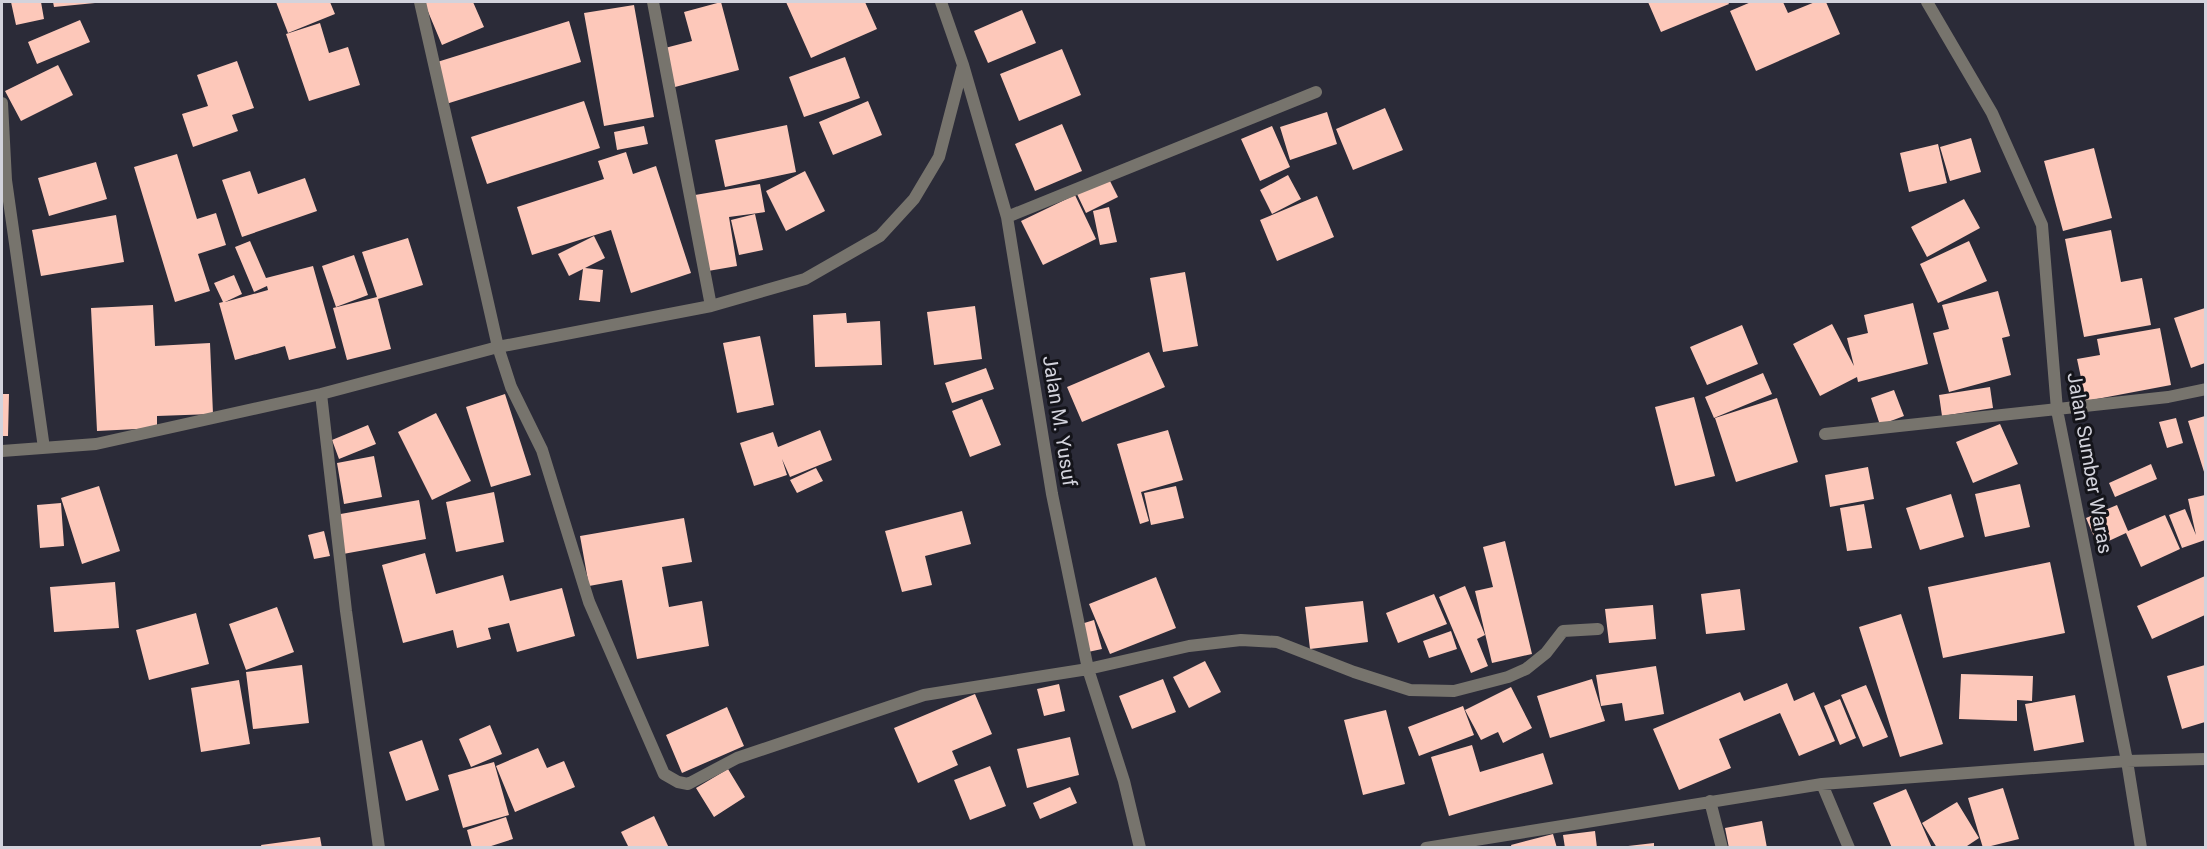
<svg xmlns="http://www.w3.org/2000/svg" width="2207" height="849" viewBox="0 0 2207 849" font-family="Roboto,sans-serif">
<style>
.building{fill:#fdc8ba}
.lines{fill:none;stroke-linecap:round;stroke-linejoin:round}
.minor{stroke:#77746d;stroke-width:12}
.labels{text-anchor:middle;stroke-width:6;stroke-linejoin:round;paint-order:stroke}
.street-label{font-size:20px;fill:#d3d3dc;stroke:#14141a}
</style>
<rect width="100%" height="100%" fill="#2b2b38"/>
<!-- building -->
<path class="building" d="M11,2H41L44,19L16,25Z
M53,2H95V3L54,7Z
M276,2H330L335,14L288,33Z
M424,2H473L484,27L442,45Z
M721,2L739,70L675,87L665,48L692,41L684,12Z
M786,2H865L877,29L811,58Z
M1648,2H1728L1729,4L1661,32Z
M1751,2H1783L1788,13L1815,2H1826L1840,34L1756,71L1730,11Z
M634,5L654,117L604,126L584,13Z
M1022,10L1036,43L988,63L974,31Z
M80,20L90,42L37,64L28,42Z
M569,21L581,62L446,104L434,63Z
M320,23L329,53L348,47L360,85L309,101L286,34Z
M1062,49L1081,95L1019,121L1000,74Z
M845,57L860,98L804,117L789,77Z
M237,61L254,108L232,115L238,131L193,147L182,114L208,106L197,75Z
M58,65L73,95L21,121L5,91Z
M584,101L600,148L487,184L471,137Z
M868,101L882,135L833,155L819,122Z
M1385,108L1403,150L1353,170L1336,129Z
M1327,112L1337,144L1290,160L1280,127Z
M1062,124L1082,171L1035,191L1015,144Z
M787,125L796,172L725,187L715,140Z
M644,126L648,144L617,150L614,132Z
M1272,126L1290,167L1260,181L1241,139Z
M1971,138L1981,172L1950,181L1940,147Z
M1938,144L1947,183L1909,192L1900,153Z
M2094,148L2112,218L2063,231L2044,161Z
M626,152L633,174L656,166L691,273L631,293L611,230L532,255L517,207L604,179L598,161Z
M177,154L197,219L216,213L226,245L198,254L210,291L175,302L134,167Z
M96,162L107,199L49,216L38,178Z
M250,171L258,194L305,178L317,211L242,237L222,180Z
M805,171L825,211L786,231L766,191Z
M1288,175L1301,199L1272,214L1260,190Z
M1108,177L1118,197L1086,213L1076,192Z
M760,184L765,212L729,217L737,266L708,271L695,195Z
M1075,195L1096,239L1043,265L1021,221Z
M1317,196L1334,237L1277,261L1260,220Z
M1964,199L1980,228L1927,257L1911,227Z
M1109,207L1117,242L1100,245L1093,211Z
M755,214L763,250L739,255L731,220Z
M116,215L124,262L41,276L32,230Z
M2111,230L2121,282L2142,278L2151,325L2084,337L2065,239Z
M594,236L605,258L585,268L603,270L600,302L579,300L583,269L569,276L558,254Z
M408,238L423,285L378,299L391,349L347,360L333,308L377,297L362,252Z
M250,241L266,278L313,266L336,348L289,360L285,346L235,360L219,303L223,302L214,283L234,275L242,294L225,302L268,290L267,286L254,292L235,247Z
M1969,241L1987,281L1938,303L1920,264Z
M354,255L368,295L336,307L322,266Z
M1185,272L1198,346L1163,352L1150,278Z
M1998,291L2010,336L2002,338L2011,375L1949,392L1933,333L1949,329L1942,305Z
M1913,303L1928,364L1858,382L1857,377L1820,396L1793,344L1832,324L1854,366L1847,338L1868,333L1864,315Z
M153,305L155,346L210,343L213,414L157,416V428L97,431L91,308Z
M975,306L982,359L934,365L927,312Z
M2205,308V363L2191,368L2174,318Z
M846,313L847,323L880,321L882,365L815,367L813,315Z
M1742,325L1758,364L1707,385L1690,347Z
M2160,328L2171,385L2086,401L2077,359L2100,355L2097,339Z
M760,336L774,405L737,413L723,343Z
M1149,352L1165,387L1082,422L1067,387Z
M986,368L994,389L952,403L945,383Z
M1763,373L1772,394L1714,418L1705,397Z
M1990,387L1993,408L1942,416L1939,395Z
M1894,390L1904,416L1880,425L1871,398Z
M2,394H9L8,436H2Z
M505,394L531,475L491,487L466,407Z
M1694,397L1715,476L1675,486L1655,407Z
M1777,398L1798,462L1736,482L1715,418Z
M982,399L1001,445L970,457L952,411Z
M436,413L471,481L432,500L398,432Z
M2205,416V475L2188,421Z
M2176,418L2183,443L2167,448L2159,422Z
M2000,424L2018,464L1973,483L1956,442Z
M368,425L376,444L339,459L332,440Z
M820,430L832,460L790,477L782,459L787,475L754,486L740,443L773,432L778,447Z
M1168,430L1183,480L1141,492L1149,521L1140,524L1117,444Z
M374,456L382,497L344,504L337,463Z
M2151,464L2157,479L2115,497L2109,483Z
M1868,467L1874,499L1830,507L1825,475Z
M816,468L823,481L797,493L790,480Z
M2020,484L2030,527L1985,537L1975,494Z
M99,486L120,551L82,564L61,498Z
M1176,486L1184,518L1151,525L1144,493Z
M494,492L504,542L456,552L446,502Z
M1951,494L1964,537L1920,550L1906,508Z
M2205,495V540L2182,548L2169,515L2185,509L2196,535L2188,499Z
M419,500L426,539L343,554L335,515Z
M61,503L64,546L40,548L37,505Z
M1864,504L1872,548L1847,551L1840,508Z
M2117,505L2128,531L2165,515L2180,549L2141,567L2126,533L2098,546L2086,518Z
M962,511L971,544L925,556L932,585L902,592L885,531Z
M684,518L692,562L662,567L669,607L702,601L709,646L637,659L622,580L589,586L580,536Z
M324,531L330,556L314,559L308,535Z
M1505,541L1532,654L1492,663L1475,591L1493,587L1483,547Z
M425,553L436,594L503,575L510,601L562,588L575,636L517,652L509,623L488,628L491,639L457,648L453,630L403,643L382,565Z
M2050,562L2065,633L1943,658L1928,587Z
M2205,576V615L2152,639L2137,606Z
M1156,577L1176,628L1110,654L1089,604Z
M115,582L119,628L54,632L50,587Z
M1465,586L1485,635L1477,639L1488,666L1471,673L1439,597Z
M1740,589L1745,630L1706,634L1701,594Z
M1434,594L1447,624L1398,643L1386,613Z
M1363,601L1368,642L1310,649L1305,607Z
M1653,605L1656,639L1609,643L1605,609Z
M277,607L294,652L246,670L229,624Z
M196,613L209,664L149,680L136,630Z
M1901,614L1943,744L1900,757L1859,627Z
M1094,620L1102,649L1088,652L1081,624Z
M1451,631L1457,649L1429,658L1423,641Z
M1205,661L1221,692L1189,708L1173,677Z
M302,665L309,723L253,729L246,672Z
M2205,665V722L2182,729L2167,676Z
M1656,666L1664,714L1625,721L1622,703L1601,706L1596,675Z
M1961,674L2033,676L2032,701L2017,700V721L1959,719Z
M1163,679L1176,712L1132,729L1119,696Z
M1592,679L1605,721L1550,738L1537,696Z
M239,680L250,744L201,752L191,688Z
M1787,683L1794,701L1814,692L1835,741L1799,756L1780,713L1719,739L1731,768L1679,790L1653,729L1740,692L1744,701Z
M1059,684L1065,711L1044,716L1037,689Z
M1866,685L1888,737L1863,747L1841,695Z
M1511,687L1532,728L1503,743L1498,732L1481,740L1465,710Z
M975,694L992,734L952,751L958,765L918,783L894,728Z
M2075,695L2084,742L2034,751L2025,704Z
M1840,699L1856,738L1840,745L1824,706Z
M1463,706L1474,735L1419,756L1408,727Z
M727,707L744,746L682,773L666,735Z
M1386,710L1405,784L1363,795L1344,720Z
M490,725L502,754L471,767L459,739Z
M1070,737L1079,775L1027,788L1017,749Z
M422,740L439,790L406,801L389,752Z
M1472,745L1480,772L1543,753L1553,784L1449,816L1431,757Z
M538,748L547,768L564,761L575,787L515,812L496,766Z
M494,762L509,815L463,828L448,775Z
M990,766L1006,806L970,820L954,780Z
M728,769L745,797L714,817L696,788Z
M1070,787L1077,803L1040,819L1033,803Z
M2003,788L2019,839L1983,848L1968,798Z
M1906,789L1932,848H1892L1873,803Z
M1957,802L1979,838L1964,848H1937L1922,823Z
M654,816L669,848H629L621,832Z
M506,817L513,839L485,848H472L467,830Z
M1762,821L1767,848H1729L1725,828Z
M1595,831L1597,848H1565L1563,835Z
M1553,834L1557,848H1512L1511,845Z
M320,837L322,848H262L261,845Z
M1654,843V848H1628V846Z"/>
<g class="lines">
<!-- minor -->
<path class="minor" d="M653,2L711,306
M941,2L963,65L1007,217L1052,494L1088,669L1124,781L1140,848
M1927,2L1992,113L2042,225L2057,410L2127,761L2141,848
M963,65L939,157L914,199L880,236L805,279L711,306L498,347L511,387L542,450L589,602L664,774L678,782L688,784L737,758L924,695L1088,669L1189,646L1241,640L1277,642L1354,672L1410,690L1454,691L1508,677L1526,669L1546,653L1563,631L1598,629
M2,103L6,180L44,448
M1007,217L1316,92
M321,394L346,611L379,848
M1825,434L2168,397L2206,389
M2,451L96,444L321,394L498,347L420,2
M1822,784L1849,848
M1710,801L1722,848
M1426,848L1822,784L2127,761L2206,759"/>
</g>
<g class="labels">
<!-- street labels -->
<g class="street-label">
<text transform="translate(1060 421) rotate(81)" y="7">Jalan M. Yusuf</text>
<text transform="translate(2090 463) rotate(80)" y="7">Jalan Sumber Waras</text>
</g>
</g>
<!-- border -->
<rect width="2207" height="849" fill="none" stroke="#d3d3dc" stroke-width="6"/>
</svg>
